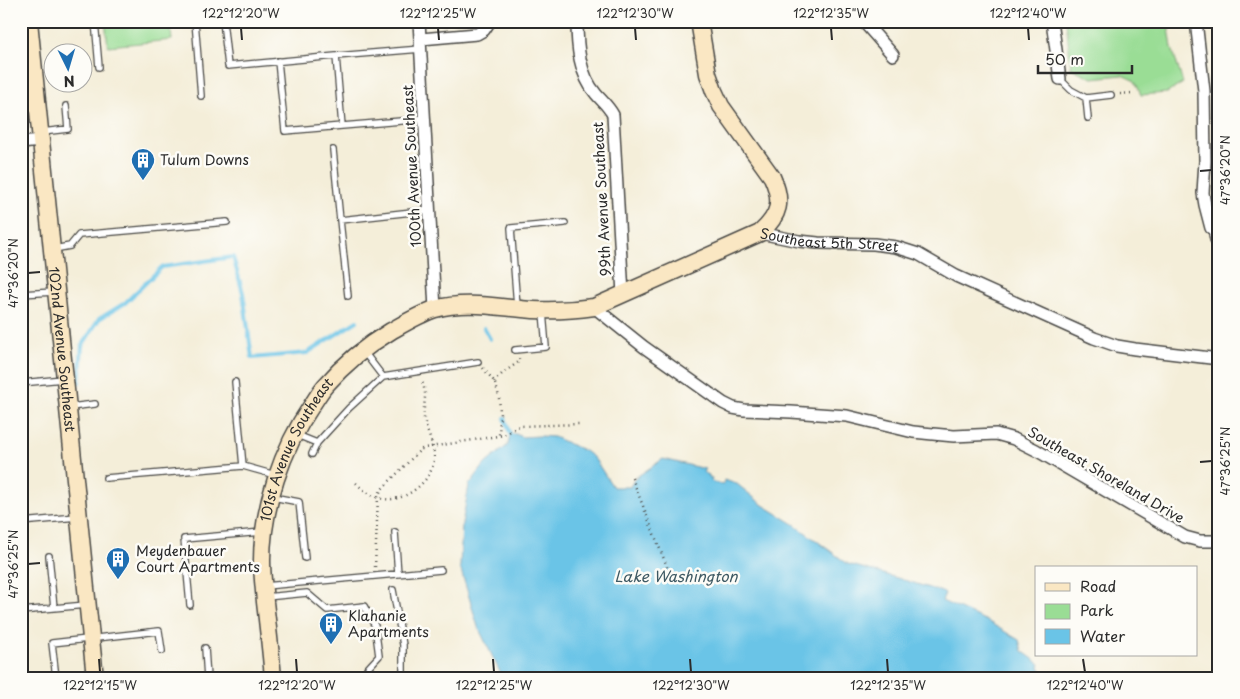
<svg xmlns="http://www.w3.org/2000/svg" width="1240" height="699" viewBox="0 0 1240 699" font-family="'Playpen Sans',sans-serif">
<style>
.green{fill:#9add95;stroke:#628460}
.water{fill:#6ac4e7;stroke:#4a7889}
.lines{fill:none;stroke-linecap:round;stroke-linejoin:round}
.stream{stroke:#6ac4e7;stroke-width:4}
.lane-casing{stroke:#494845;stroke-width:8}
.street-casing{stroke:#494845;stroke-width:14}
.secondary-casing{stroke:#494845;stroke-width:19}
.path{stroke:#494845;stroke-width:2.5;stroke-dasharray:1 4;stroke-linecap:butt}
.lane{stroke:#fff;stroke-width:5.5}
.street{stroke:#fff;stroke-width:11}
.secondary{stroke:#fae7c3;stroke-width:16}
.ticks{fill:none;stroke:#2b2b2b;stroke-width:2}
.labels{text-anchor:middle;stroke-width:5;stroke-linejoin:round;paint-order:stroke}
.poi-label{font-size:14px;fill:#2b2b2b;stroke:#fdfcf7;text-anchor:start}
.street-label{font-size:14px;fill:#2b2b2b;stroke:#fdfcf7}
.water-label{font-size:15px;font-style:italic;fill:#3e5963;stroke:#fdfcf7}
.neatline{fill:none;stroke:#2b2b2b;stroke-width:2}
.ticks-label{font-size:12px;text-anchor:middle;fill:#2b2b2b}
</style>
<rect width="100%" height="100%" fill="#fdfcf7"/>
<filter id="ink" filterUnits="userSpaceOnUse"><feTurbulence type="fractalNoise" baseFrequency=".02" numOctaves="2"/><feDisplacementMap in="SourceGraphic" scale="10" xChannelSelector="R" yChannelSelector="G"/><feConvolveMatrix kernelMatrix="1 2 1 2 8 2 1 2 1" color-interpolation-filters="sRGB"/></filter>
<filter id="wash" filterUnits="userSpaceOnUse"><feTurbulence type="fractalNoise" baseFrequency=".0096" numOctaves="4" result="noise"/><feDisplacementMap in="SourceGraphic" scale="20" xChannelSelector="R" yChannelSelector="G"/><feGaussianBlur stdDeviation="1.12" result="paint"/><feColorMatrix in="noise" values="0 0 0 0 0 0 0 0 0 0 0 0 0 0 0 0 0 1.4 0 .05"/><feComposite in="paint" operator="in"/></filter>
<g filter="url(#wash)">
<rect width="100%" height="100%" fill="#f4eed9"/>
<!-- green -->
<path class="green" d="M105,21H170L172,40L108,46Z
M1066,21H1168L1172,48L1183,83L1167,93L1141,95L1135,81L1122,75L1092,78L1071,68Z"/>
<!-- water -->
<path class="water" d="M510,434H516L522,437L540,436L554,437L585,451L594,458L613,487H630L635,478L663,459L705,469L703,472L709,475V477L712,478L711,481L723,485L724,480L737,484L763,505L794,524L848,564L904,580L945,593L942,601L987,621L1019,640L1022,651L1040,664L1039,667L1047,678H503L478,627L460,567L462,524L469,485L485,464L508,445Z"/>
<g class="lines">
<!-- stream -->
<path class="stream" d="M484,328L490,339
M79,382L82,346L99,319L125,303L162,267L233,257L243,293L252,358L307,353L357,321
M21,393H25
M505,418L510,434L512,437"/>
</g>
</g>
<g filter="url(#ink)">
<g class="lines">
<!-- lane casing -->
<g class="lane-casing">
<path id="lane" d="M95,21L99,67
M195,21L201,96
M223,21L228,66L336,56L342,126L285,131L278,61
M336,56L421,49
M1060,79L1071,90L1086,98L1088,118
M1086,98L1111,95
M342,126L425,119
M42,132L68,129L66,106
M333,150L340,220
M1211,228L1213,240L1219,249
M54,249L70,246L79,235L227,222
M21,294L54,292
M348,296L340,220L430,210
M517,306L511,228L565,223
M515,350L546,347L543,312
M364,352L383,377L478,362
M235,382L243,466L275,475
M21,383L63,379
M70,407L95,404
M297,435L317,443L349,408L383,377
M312,454L317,443
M106,478L243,466
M273,497L299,502L305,558
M21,522L77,517
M395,532L398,574
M49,556L54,608
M265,586L441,570
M393,590L403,645V678
M266,597L307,593L327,610L364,606L375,626L379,656L367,669V678
M190,605L184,539L262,532
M21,611L86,605
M205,648L207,678
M56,678L52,643L159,631L162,651
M241,678L271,675"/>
</g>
<!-- street casing -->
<g class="street-casing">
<g id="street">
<path d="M419,21L435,309"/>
<path d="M577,21C577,46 579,74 596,94C602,101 609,107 613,115L623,295"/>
<path d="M863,21L893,55"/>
<path d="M1052,21L1060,79"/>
<path d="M1196,21L1204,91L1205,161L1203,193L1205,205L1211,228"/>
<path d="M421,39L477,34L484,30L490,21"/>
<path d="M21,143L41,141"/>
<path id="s1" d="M760,233L799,241L818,243L874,244L896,247L918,254L956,276L1094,338L1117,346L1135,349L1219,359"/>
<path d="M594,307L644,347L723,403L733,408L744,410L791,412L847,416L913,432L933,434L954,436L996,434L1014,439L1036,450L1185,537L1200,541H1219"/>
</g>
</g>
<!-- secondary casing -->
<g class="secondary-casing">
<g id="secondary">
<path id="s2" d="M29,21L95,678"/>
<path id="s3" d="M273,678C271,653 268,628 265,602C264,589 262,575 262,561C262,508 282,449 312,405C316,399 320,392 325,386C344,364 366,346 391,331C405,323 420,314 435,309C467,300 501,308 533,310C554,311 574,310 594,307L760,233C780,215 783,201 772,177L721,106L714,91L708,74L699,21"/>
</g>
</g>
<!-- path -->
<path class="path" d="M1120,94L1132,93V96
M483,368C486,372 490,376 493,380C502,394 500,420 499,436
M494,382L503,373L520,361L519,359
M632,478L673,582
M356,483C364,491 373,498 385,499C406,502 433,480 434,459C435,445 426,432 424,418C423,410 425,403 425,395C425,390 423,385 422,380
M375,567L378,497L381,490L420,450L424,448L504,435L519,426L581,424"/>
<!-- lane -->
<use href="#lane" class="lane"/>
<!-- street -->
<use href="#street" class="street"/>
<!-- secondary -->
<use href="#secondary" class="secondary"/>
</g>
</g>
<!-- ticks -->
<path class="ticks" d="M241,28L242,40M438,28L439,40M635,28L636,40M831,28L832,40M1028,28L1029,40M1200,171L1212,170M28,273L40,272M1200,462L1212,461M28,564L40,563M99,659L100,672M296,659L297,672M493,659L494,672M690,659L691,672M887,659L888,672M1083,659L1085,672"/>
<!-- icons -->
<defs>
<g id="building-pin" transform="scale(1.25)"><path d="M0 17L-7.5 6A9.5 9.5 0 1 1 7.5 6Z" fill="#1f6fb2" stroke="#fdfcf7"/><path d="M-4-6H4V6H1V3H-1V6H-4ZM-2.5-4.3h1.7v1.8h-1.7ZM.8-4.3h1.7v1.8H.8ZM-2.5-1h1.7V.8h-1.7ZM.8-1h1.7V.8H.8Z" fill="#fff"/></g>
</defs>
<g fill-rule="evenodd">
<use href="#building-pin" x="143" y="160"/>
<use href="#building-pin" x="118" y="559"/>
<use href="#building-pin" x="331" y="624"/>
</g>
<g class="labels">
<!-- poi labels -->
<g class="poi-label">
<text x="160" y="165">Tulum Downs</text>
<text x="136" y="556">Meydenbauer<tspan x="136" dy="16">Court Apartments</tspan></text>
<text x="348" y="621">Klahanie<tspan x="348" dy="16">Apartments</tspan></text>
</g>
<!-- street labels -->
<g class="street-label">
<text transform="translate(412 166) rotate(-93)" y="5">100th Avenue Southeast</text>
<text transform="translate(602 199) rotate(-93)" y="5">99th Avenue Southeast</text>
<text dy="5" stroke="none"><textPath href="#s1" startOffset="70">Southeast 5th Street</textPath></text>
<text dy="5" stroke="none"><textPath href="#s2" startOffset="330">102nd Avenue Southeast</textPath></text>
<text dy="5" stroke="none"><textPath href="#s3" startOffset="236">101st Avenue Southeast</textPath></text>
<text transform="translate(1106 475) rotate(30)" y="5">Southeast Shoreland Drive</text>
</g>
<!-- water labels -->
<g class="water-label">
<text x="676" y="582">Lake Washington</text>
</g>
</g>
<!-- margin -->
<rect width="1240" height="699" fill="none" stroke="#fdfcf7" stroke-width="55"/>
<!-- legend -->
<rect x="1035" y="566" width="162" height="90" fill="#fdfcf7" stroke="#a9a8a5"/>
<rect x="1045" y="583" width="25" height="8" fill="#fae7c3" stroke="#a9a8a5"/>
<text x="1080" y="592" font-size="15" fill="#2b2b2b">Road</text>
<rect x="1045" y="604" width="25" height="15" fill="#9add95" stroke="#a9a8a5"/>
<text x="1080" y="616" font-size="15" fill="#2b2b2b">Park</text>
<rect x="1045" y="629" width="25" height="15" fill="#6ac4e7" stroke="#a9a8a5"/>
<text x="1080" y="642" font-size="15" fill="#2b2b2b">Water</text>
<!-- north arrow -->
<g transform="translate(68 68) rotate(175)"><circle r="24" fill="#fdfcf7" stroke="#a9a8a5"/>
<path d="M0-4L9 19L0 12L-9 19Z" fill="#1f6fb2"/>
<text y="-8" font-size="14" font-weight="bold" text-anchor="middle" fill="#2b2b2b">N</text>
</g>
<!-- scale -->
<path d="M1038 65v8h94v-8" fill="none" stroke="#2b2b2b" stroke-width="2.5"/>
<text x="1045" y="65" font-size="15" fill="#2b2b2b" stroke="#fdfcf7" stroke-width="4" paint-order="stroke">50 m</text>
<rect x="28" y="28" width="1184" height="644" class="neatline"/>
<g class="ticks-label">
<text x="241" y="18">122°12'20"W</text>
<text x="438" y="18">122°12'25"W</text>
<text x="635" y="18">122°12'30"W</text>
<text x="831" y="18">122°12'35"W</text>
<text x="1028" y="18">122°12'40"W</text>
<text transform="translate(1226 170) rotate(-90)" y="4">47°36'20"N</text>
<text transform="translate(14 273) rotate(-90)" y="4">47°36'20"N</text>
<text transform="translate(1226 461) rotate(-90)" y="4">47°36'25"N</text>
<text transform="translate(14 564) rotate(-90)" y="4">47°36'25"N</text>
<text x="100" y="690">122°12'15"W</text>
<text x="297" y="690">122°12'20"W</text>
<text x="494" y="690">122°12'25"W</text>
<text x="691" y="690">122°12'30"W</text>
<text x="888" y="690">122°12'35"W</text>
<text x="1085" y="690">122°12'40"W</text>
</g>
</svg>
